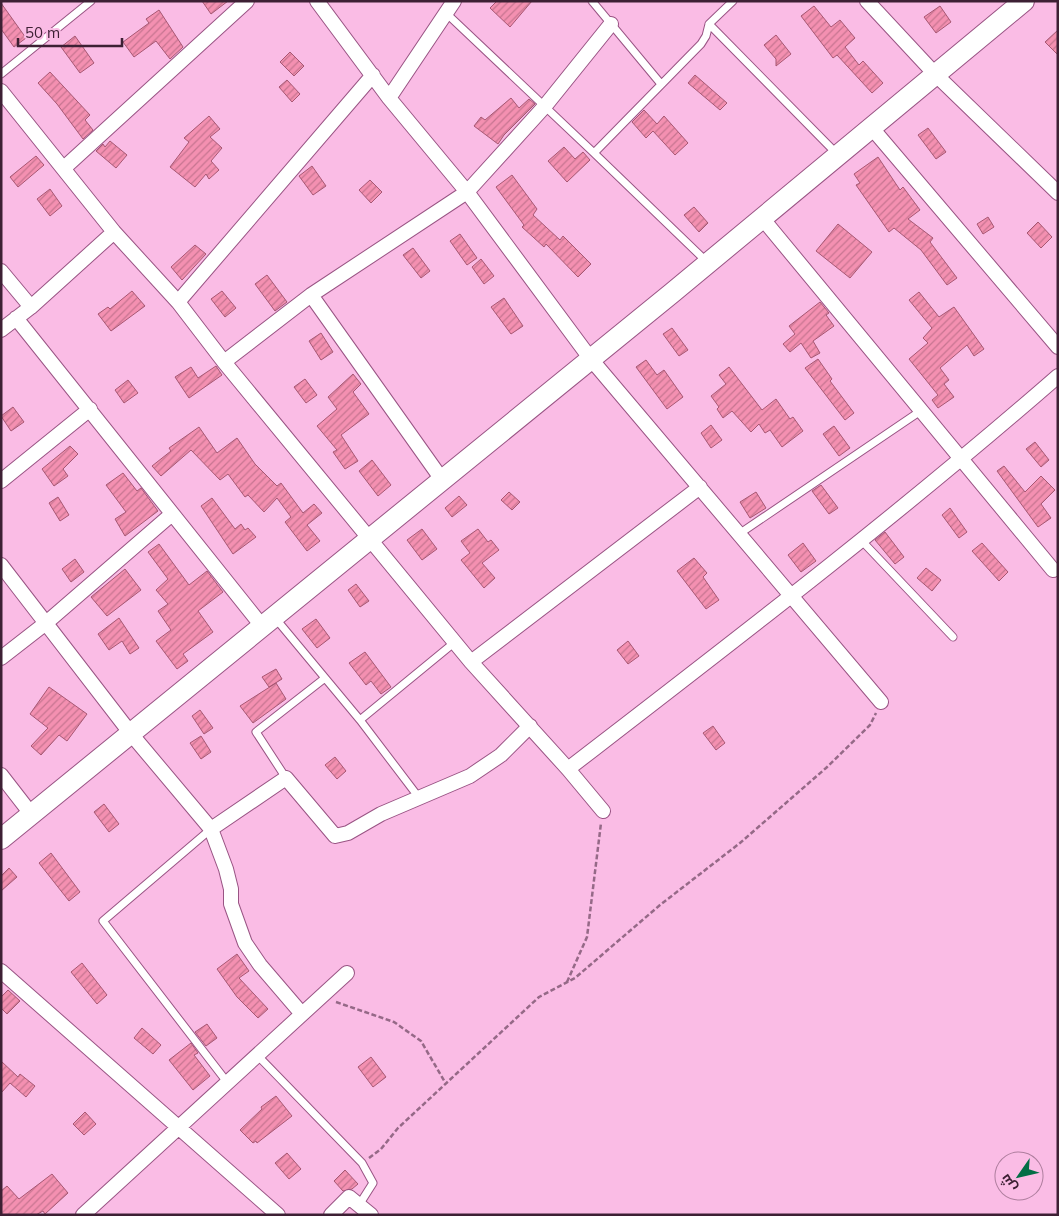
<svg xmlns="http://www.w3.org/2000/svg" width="1059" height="1216" viewBox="0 0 1059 1216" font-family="Mulish,Cairo,sans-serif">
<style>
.building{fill:url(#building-hatch);stroke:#a75773}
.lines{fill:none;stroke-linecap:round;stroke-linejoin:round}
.lane-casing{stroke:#995484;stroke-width:9}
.street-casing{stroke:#995484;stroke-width:16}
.secondary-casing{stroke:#995484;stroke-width:22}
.path{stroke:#956987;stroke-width:2.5;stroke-dasharray:5 2.5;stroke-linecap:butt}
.lane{stroke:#fff;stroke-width:7}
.street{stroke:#fff;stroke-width:14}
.secondary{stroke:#fff;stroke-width:20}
</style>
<defs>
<pattern id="building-hatch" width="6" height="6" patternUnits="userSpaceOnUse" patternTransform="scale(1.25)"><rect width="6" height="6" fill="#f490b1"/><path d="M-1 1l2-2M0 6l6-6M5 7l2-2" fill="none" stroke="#c77591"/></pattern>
</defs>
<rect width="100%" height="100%" fill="#fabce5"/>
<!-- building -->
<path class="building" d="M202,1H228L211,14Z
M497,1H532L510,27L490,8Z
M1,3L26,38L14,47L1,29Z
M814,6L831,27L840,20L855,38L845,47L859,65L863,61L883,83L872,93L837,55L833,58L801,16Z
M940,6L951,22L936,33L924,17Z
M159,10L183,47L170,59L156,41L134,57L123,42L149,23L146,19Z
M1058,30V55L1045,42Z
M776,35L791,54L776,66V59L764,45Z
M75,36L94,63L80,73L61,47Z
M290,52L304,66L294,76L280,62Z
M50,72L90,115L85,120L93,130L83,139L57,104L38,83Z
M695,75L727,103L720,110L688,83Z
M287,80L300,94L292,102L279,87Z
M511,98L519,108L529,99L535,104L504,135L498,144L474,126L481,117L485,120Z
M644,110L657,124L664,116L688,143L675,155L653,131L646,138L632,122Z
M209,116L220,129L210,137L222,148L211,161L219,170L209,179L206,174L195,187L170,167L189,142L184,138Z
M928,128L946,152L936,159L918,135Z
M110,141L127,155L116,168L96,151L103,144L105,147Z
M564,147L575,159L583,152L590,160L567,182L548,161Z
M36,156L44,165L18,187L10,177Z
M878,157L900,190L903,187L920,210L908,219L933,238L930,242L957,278L947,285L921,250L894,228L889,232L856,185L860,183L854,174Z
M312,166L326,186L313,195L299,176Z
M512,175L537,209L533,215L560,240L563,236L591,264L578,277L546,244L544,247L522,227L524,225L496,187Z
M370,180L382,192L371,203L359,190Z
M50,189L62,206L50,216L37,199Z
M694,207L708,223L699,232L684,215Z
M988,217L994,227L983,234L977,224Z
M1038,222L1052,237L1041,248L1027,233Z
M838,224L872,252L850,278L816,251Z
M460,234L477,258L467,265L450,241Z
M195,245L206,254L182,280L171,267Z
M413,248L430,271L421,278L403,255Z
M481,259L494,276L484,284L472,267Z
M267,275L287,302L275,311L255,284Z
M132,291L145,306L111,331L98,314L108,307L110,309Z
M222,291L236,308L225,317L211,299Z
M919,292L939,317L954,307L984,349L974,356L967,345L940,368L949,380L944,384L954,397L938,408L932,400L938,395L909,359L928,343L923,338L932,328L909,300Z
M504,298L523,326L511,334L491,307Z
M820,302L829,313L826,315L834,326L813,341L820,353L811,358L801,343L790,352L783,344L795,334L789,326Z
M672,328L688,350L679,356L663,334Z
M321,333L333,352L321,360L309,341Z
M818,359L832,379L830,381L854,413L845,420L805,368Z
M646,360L657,375L664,370L683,397L667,409L636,367Z
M216,366L222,375L189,398L175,377L191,367L198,378Z
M729,367L762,410L776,399L790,419L793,417L803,431L782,447L770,430L765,433L759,424L751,432L732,411L723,418L717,409L719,407L711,396L726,384L719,375Z
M353,374L361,384L353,392L369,414L341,435L358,461L345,469L333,452L337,450L317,426L337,409L328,397Z
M305,379L317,395L306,403L294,387Z
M128,380L138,393L124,403L115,390Z
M13,407L24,422L11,431L1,416Z
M711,425L722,440L711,448L701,433Z
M834,426L850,448L839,456L823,434Z
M199,427L217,453L237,438L255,464L277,486L281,483L303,513L314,504L322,513L307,525L320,541L307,551L285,522L291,517L277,498L264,512L248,495L245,497L228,474L220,480L191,450L161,476L152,466L171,451L169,448Z
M1035,442L1049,460L1041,467L1026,449Z
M70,446L78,454L63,469L68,476L54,486L42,469Z
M372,460L391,485L378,496L359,471Z
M1004,466L1025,492L1041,476L1055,490L1041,504L1051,518L1038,527L997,471Z
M123,473L137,491L141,488L158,511L125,536L115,519L126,512L106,485Z
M821,485L838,508L829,514L812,491Z
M509,492L520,502L512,510L501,500Z
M756,492L766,508L750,518L740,502Z
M459,496L467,505L452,517L445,508Z
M58,497L69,515L60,521L49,503Z
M212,498L235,529L241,524L245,530L248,528L256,537L233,554L201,506Z
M950,508L967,532L959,538L942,515Z
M422,529L437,549L422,560L407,540Z
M478,529L488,542L491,540L499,550L482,563L495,578L484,588L461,560L470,553L461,541Z
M885,532L904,557L895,564L875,540Z
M803,543L816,561L801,572L788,555Z
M982,543L1008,572L999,581L972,551Z
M159,544L189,585L207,571L223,592L198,611L213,632L183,654L188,661L177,669L156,641L171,630L158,611L168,604L156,590L168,579L148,552Z
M694,558L707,573L703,577L719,600L706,609L677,571Z
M75,559L84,572L71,582L62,569Z
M926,568L941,580L932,591L917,578Z
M125,569L141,590L107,616L91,597Z
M356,584L369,601L360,607L348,590Z
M119,618L139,648L130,654L122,641L109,650L98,634Z
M316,619L330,638L317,648L302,629Z
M628,641L639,656L628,664L617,650Z
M365,652L391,687L381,694L371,681L366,685L349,663Z
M276,669L282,679L269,687L262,677Z
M276,683L286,699L253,723L240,706Z
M49,687L87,714L67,741L59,735L41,755L31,746L48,728L30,714Z
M200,710L213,728L204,734L192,716Z
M713,726L725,743L716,750L703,733Z
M201,736L211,752L201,759L190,743Z
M335,757L346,771L337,779L325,765Z
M104,804L119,824L109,832L94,812Z
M51,853L80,892L69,901L39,863Z
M9,868L17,877L1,891V876Z
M237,954L249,971L239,978L268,1009L258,1018L237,997L217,969Z
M82,963L107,995L97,1004L71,972Z
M8,990L20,1001L7,1014L1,1008V997Z
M207,1024L217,1038L206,1046L195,1032Z
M142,1028L161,1045L153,1054L134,1038Z
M191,1043L198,1053L194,1055L210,1076L193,1090L169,1060Z
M371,1057L386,1077L373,1087L358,1067Z
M1,1061L18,1077L20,1074L35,1086L26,1097L10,1083L1,1093Z
M276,1096L292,1116L257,1143L256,1141L253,1143L240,1130L262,1109L261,1107Z
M85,1112L96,1124L84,1135L73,1124Z
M287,1153L301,1169L289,1179L275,1163Z
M345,1170L358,1184L352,1189L343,1191L334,1181Z
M52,1174L68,1193L45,1214L43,1211L36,1215H1V1191L7,1186L19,1199Z"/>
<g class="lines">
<!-- lane casing -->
<g class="lane-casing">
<path id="lane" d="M592,1L661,84
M733,1L709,24L838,155
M446,13L594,153
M1,74L91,1
M707,262L594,153L701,44L706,36L709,24
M739,534L922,410
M861,540L953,637
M276,619L360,720
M286,778L256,732L325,678
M420,799L360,720L455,642
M211,829L103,921L227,1082
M257,1055L362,1163L373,1183L359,1205"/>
</g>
<!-- street casing -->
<g class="street-casing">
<path id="street" d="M317,1L389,98L467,192L590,358L881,702
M867,1L934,73L1058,193
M1,91L114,232L178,302L224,362L471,662L568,769L603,811
M389,98L454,1
M871,127L1058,347
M64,168L247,1
M762,218L1053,570
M1,271L31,307
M311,295L443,481
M178,302L373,75
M16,318L262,626
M1,330L31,307L114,232
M224,362L311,295L467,192L545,106L611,24
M1,481L90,409
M1,565L132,735L211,829L226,869L231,889V904L245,943L260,965L302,1014
M1,658L46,623L172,514
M471,662L700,487
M568,769C734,641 900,514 1058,376
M1,775L32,815
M211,829L286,778L335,836L348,833L381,814L470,776L501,755L530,726
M1,971L278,1215
M83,1215L347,973
M331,1215L349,1197L371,1215"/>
</g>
<!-- secondary casing -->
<g class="secondary-casing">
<path id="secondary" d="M1,839L672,293L1024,1"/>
</g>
<!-- path -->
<path class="path" d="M567,982L587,937L601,823
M336,1002L394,1022L421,1041L446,1084
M369,1158L381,1149L398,1128L539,997L575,978L660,905L740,843L826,768L870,725L876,713"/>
<!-- lane -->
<use href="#lane" class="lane"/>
<!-- street -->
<use href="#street" class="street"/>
<!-- secondary -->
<use href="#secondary" class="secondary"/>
</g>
<!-- border -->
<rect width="1059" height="1216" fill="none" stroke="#3d2034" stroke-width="5"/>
<!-- north arrow -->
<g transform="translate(1019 1176) rotate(236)"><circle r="24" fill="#fabce5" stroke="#ae7e9e"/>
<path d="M0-4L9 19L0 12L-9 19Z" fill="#026e46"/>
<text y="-8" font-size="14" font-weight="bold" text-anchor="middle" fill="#3d2034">ش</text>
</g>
<!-- scale -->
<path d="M18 38v8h104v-8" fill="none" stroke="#3d2034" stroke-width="2.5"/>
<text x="25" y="38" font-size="15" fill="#3d2034" stroke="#fabce5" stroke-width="4" paint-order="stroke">50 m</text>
</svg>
